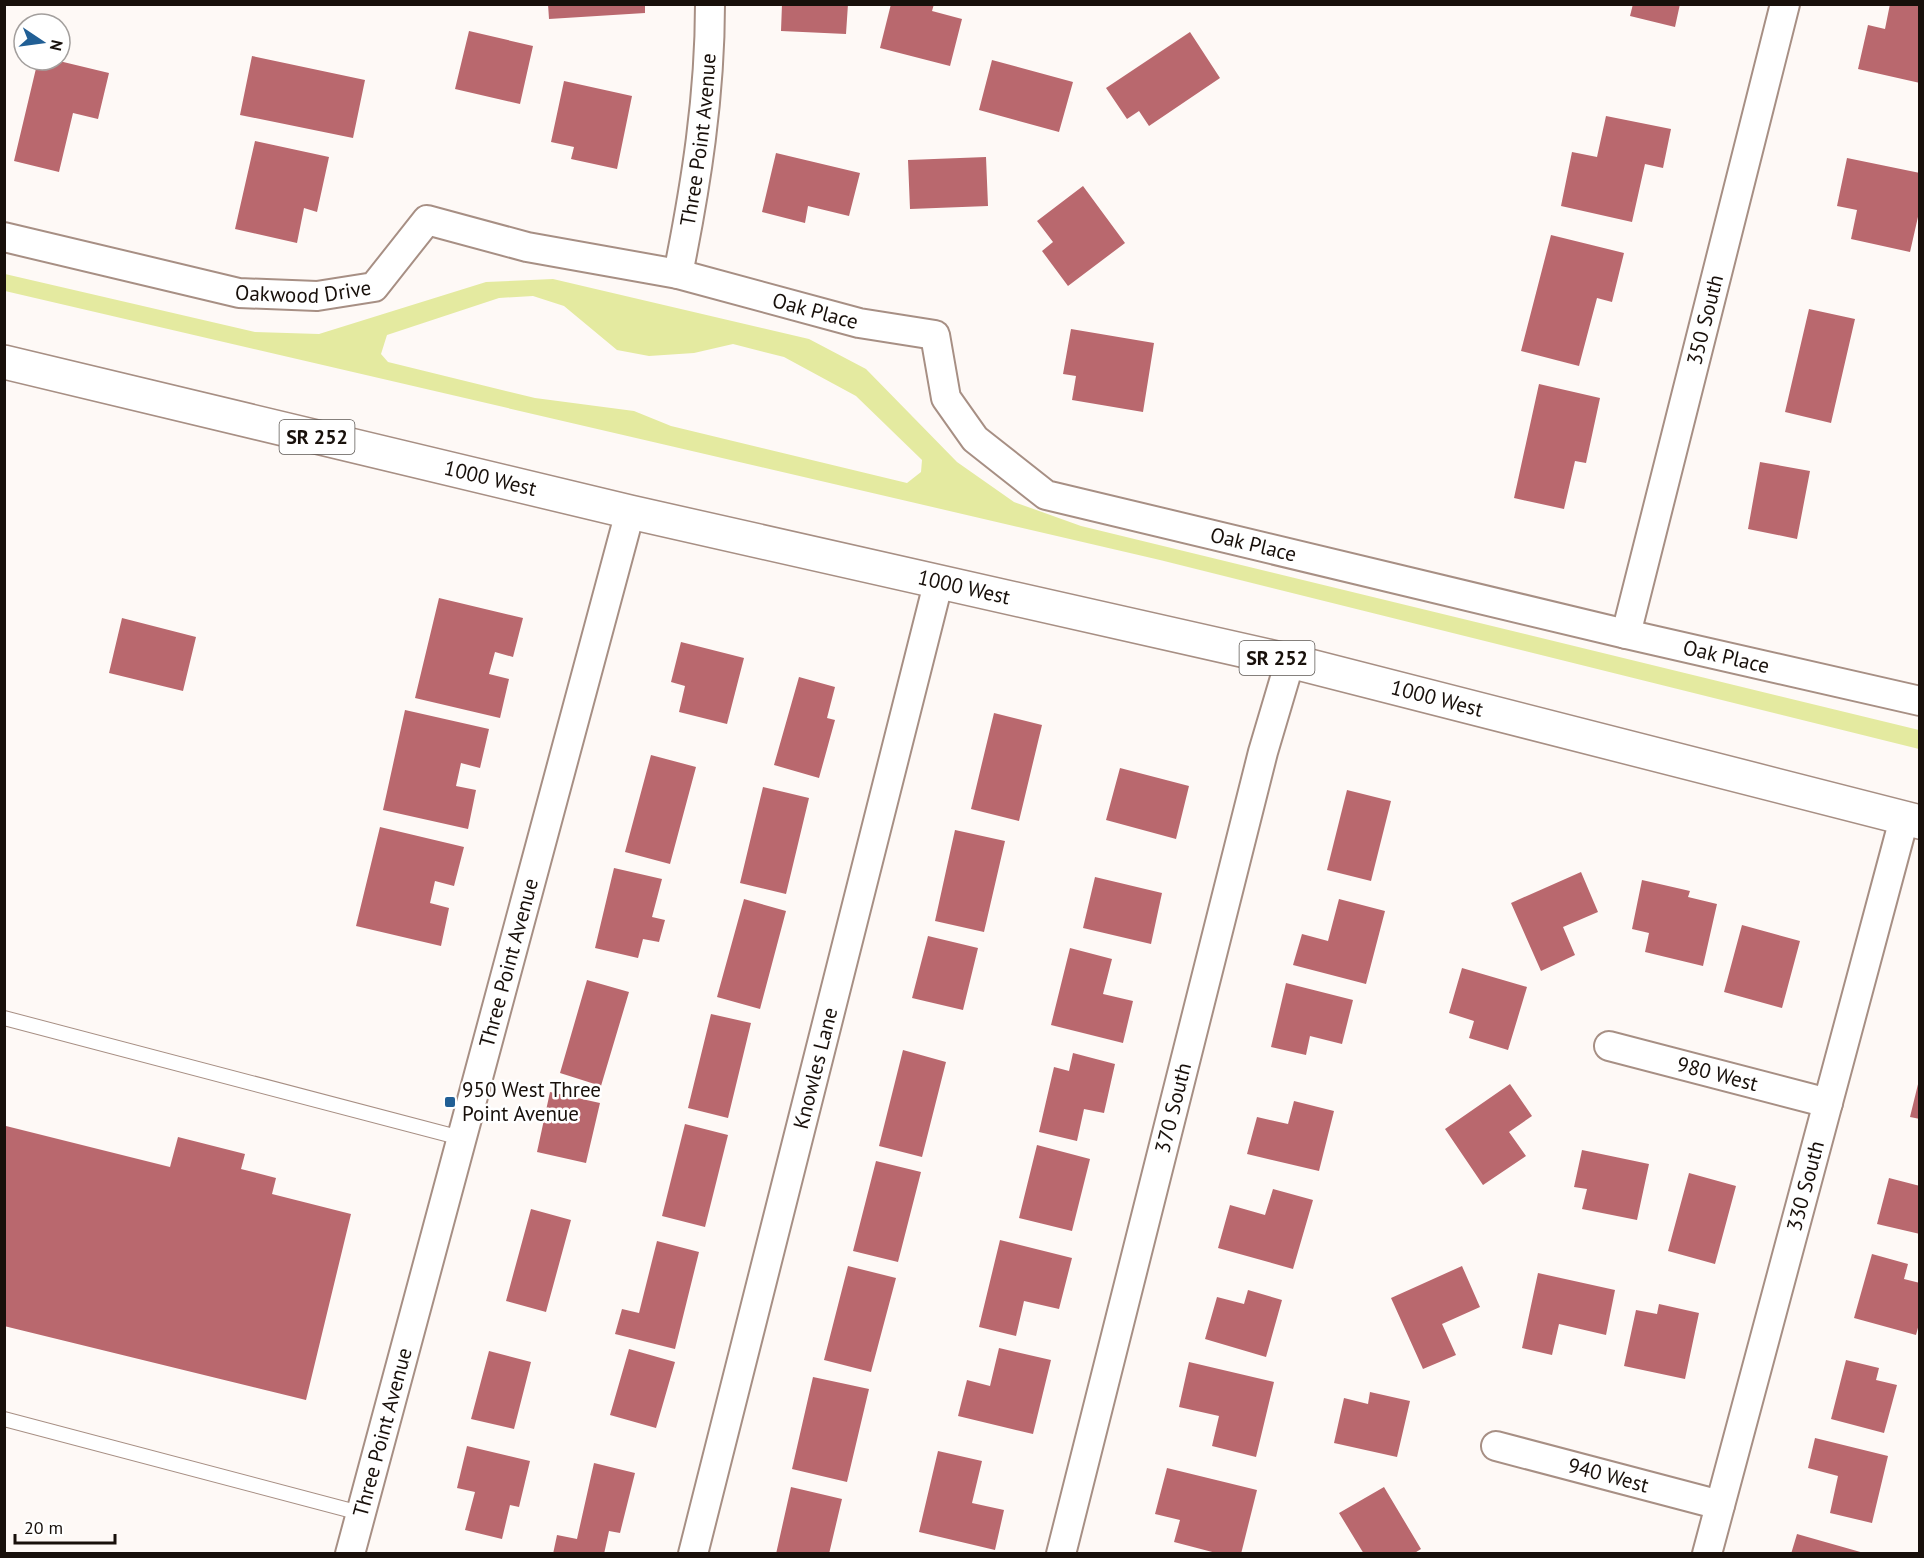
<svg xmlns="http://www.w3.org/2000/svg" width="1924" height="1558" viewBox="0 0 1924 1558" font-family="'PT Sans',sans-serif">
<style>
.grass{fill:#e4eaa0;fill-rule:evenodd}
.building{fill:#b9686e}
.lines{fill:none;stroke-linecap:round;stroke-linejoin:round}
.service-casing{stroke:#a78f84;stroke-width:16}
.minor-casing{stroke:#a78f84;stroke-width:32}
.primary-casing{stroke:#a78f84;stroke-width:36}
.service{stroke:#fff;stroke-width:14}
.minor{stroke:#fff;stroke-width:28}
.primary{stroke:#fff;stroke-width:33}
.poi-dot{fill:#215f95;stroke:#fff;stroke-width:2}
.labels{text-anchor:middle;stroke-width:5;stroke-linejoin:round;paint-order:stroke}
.shield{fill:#fff;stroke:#5d5854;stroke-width:1.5}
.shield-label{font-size:20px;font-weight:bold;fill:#18100b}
.street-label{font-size:21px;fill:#18100b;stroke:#fff}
.poi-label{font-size:21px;fill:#18100b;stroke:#fff;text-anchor:start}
</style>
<rect width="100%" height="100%" fill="#fef9f6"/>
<!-- grass -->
<path class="grass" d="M5,274L255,332L319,334L486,282L553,279L809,339L866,369L957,462L1014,502L1081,526L1919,730V749L1160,560L5,291ZM533,296L564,306L617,350L649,356L694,353L733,344L784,357L856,396L922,460L921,472L907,483L671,426L634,411L535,398L388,362L381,354L387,335L499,298Z"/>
<!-- building -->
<path class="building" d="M548,4H645V13L549,19Z
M782,4H848L846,34L781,31Z
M891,4H934L932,11L962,19L950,66L880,48Z
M1633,4H1680L1675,27L1630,16Z
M1890,4H1920V83L1858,69L1868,25L1885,29Z
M469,31L533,46L520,104L455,89Z
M1190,32L1220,78L1149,126L1139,111L1127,119L1106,88Z
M252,56L365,80L353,138L240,115Z
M38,60H55L109,73L98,119L73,113L59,172L14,161Z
M992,60L1073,82L1059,132L979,110Z
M564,81L632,96L617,169L571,159L574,147L551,142Z
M1606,116L1671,129L1663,168L1645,164L1632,222L1561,206L1572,152L1597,157Z
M255,141L329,157L317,212L304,208L297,243L235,229Z
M776,153L860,173L849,216L808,206L805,223L762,212Z
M986,157L988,206L910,209L908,160Z
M1847,158L1920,173V208L1910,252L1851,239L1857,210L1837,206Z
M1083,186L1125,243L1068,286L1042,251L1053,242L1037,221Z
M1551,235L1624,253L1612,302L1597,298L1579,366L1521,351Z
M1809,309L1855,319L1831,423L1785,412Z
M1071,329L1154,343L1143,412L1072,400L1076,376L1063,374Z
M1539,384L1600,398L1586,463L1575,461L1564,509L1514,498Z
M1760,462L1810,471L1797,539L1748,529Z
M439,598L523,618L513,657L495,652L489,674L509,679L500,718L415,698Z
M122,618L196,637L183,691L109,673Z
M681,642L744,658L727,724L679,712L685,686L671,682Z
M799,677L835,687L827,718L835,720L819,778L774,765Z
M405,710L489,729L480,768L461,763L456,786L476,790L468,829L383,810Z
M994,713L1042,725L1019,821L971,809Z
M651,755L696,767L670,864L625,852Z
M1120,768L1189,786L1176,839L1106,820Z
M763,787L809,798L786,894L740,883Z
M1347,790L1391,801L1371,881L1327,870Z
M380,827L464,847L454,886L435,881L430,903L449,908L441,946L356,926Z
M955,830L1005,841L984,932L935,921Z
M614,868L662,879L652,917L665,920L659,942L643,939L638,958L595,948Z
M1581,872L1598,912L1563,927L1575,955L1541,971L1511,903Z
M1095,877L1162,893L1151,944L1083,928Z
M1642,880L1690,891L1688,897L1717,904L1703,966L1645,952L1649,933L1632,929Z
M744,899L786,911L760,1009L717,997Z
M1339,899L1385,911L1366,984L1293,965L1302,934L1328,941Z
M1742,925L1800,941L1782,1008L1724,992Z
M928,936L978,948L963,1010L912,998Z
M1070,948L1112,959L1103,994L1133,1001L1123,1043L1051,1025Z
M1462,968L1527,987L1508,1050L1469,1038L1474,1021L1449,1013Z
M587,980L629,992L601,1086L560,1073Z
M1286,983L1353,1000L1342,1044L1310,1036L1306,1055L1271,1047Z
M711,1014L751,1023L728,1118L688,1108Z
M903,1050L946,1062L922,1157L879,1146Z
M1073,1053L1115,1064L1104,1113L1084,1109L1077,1141L1039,1132L1054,1067L1069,1071Z
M1919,1080H1920V1119L1910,1117Z
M1510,1084L1532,1116L1509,1132L1526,1156L1483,1185L1445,1129Z
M550,1092L600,1103L586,1163L537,1152Z
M1294,1101L1334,1111L1319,1171L1247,1154L1257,1117L1288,1124Z
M685,1124L728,1135L705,1227L662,1216Z
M6,1126L170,1167L178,1137L245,1154L241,1169L276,1178L272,1194L351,1214L306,1400L4,1326Z
M1037,1145L1090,1159L1072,1231L1019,1218Z
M1582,1150L1649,1164L1637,1220L1582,1209L1587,1189L1574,1187Z
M876,1161L921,1172L898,1262L853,1251Z
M1689,1173L1736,1186L1715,1264L1668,1251Z
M1889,1178L1920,1186V1234L1877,1224Z
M1273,1189L1313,1200L1293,1269L1218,1248L1230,1205L1265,1215Z
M531,1209L571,1220L546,1312L506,1301Z
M1000,1240L1072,1258L1059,1309L1024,1301L1016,1336L979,1327Z
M657,1241L699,1252L675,1349L615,1334L622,1309L639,1313Z
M1872,1254L1908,1264L1904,1279L1920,1283V1320L1916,1335L1854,1318Z
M848,1266L896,1278L871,1372L824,1360Z
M1462,1266L1480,1307L1442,1324L1456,1355L1423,1369L1391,1298Z
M1538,1273L1615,1290L1606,1335L1559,1324L1552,1355L1522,1348Z
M1248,1290L1282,1300L1266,1357L1205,1339L1217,1297L1244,1304Z
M1659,1304L1699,1313L1685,1379L1624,1366L1636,1310L1657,1314Z
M999,1348L1051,1360L1033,1434L958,1416L967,1380L990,1386Z
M629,1349L675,1362L656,1428L610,1415Z
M489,1351L531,1362L514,1429L471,1419Z
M1846,1360L1879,1368L1876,1380L1897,1385L1884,1433L1831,1419Z
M1189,1362L1274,1382L1256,1457L1212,1446L1219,1416L1179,1407Z
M813,1377L869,1389L847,1482L792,1469Z
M1370,1392L1410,1401L1397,1457L1334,1443L1344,1398L1368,1404Z
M1815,1438L1888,1456L1872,1523L1830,1513L1838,1476L1808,1468Z
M467,1446L530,1461L519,1507L510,1505L502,1539L465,1530L475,1492L457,1488Z
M938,1451L982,1461L972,1503L1004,1510L995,1550L919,1532Z
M594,1463L635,1473L620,1533L609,1531L604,1554H553L557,1535L577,1539Z
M1167,1468L1257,1490L1241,1554H1220L1174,1542L1180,1520L1155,1514Z
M791,1487L842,1499L829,1554H776Z
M1384,1487L1421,1549L1413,1554H1364L1339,1513Z
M1797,1534L1864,1553V1554H1791Z"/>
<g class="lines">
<!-- service casing -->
<g class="service-casing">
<path id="service" d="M4,1018L461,1138
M4,1419L360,1513"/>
</g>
<!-- minor casing -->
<g class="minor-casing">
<g id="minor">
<path id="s1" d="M4,237L239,293L317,296L374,287L427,220L527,247L678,274L859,323L935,335L946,398L975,439L1046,495L1626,634L1920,701"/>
<path id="s2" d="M678,274C696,185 710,96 710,4"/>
<path id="s3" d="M1626,634L1785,4"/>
<path id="s4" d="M1609,1046L1828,1103"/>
<path id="s5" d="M1496,1446L1720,1505"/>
<path id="s6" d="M350,1554L630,512"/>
<path id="s7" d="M693,1554L938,584"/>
<path id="s8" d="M1061,1554L1263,752L1290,661"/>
<path id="s9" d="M1707,1554L1904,819"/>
</g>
</g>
<!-- primary casing -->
<g class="primary-casing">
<g id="primary">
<path id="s10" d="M4,362L630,512L1290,661L1920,822"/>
</g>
</g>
<!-- service -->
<use href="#service" class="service"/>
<!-- minor -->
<use href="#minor" class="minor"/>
<!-- primary -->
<use href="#primary" class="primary"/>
</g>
<!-- markers -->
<rect class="poi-dot" x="444" y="1096" width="12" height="12" rx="3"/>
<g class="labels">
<!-- shield labels -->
<g class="shield">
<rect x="279.5" y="420" width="75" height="34" rx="4.5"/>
<rect x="1239.5" y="641" width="75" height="34" rx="4.5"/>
</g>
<g class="shield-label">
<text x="317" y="444">SR 252</text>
<text x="1277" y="665">SR 252</text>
</g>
<!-- street labels -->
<g class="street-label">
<text dy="7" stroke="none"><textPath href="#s2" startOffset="136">Three Point Avenue</textPath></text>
<text dy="7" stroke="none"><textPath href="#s1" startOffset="306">Oakwood Drive</textPath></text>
<text dy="7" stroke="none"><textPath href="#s1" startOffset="862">Oak Place</textPath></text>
<text dy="7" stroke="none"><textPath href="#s3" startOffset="324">350 South</textPath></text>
<text dy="7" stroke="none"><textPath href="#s10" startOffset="500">1000 West</textPath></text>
<text dy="7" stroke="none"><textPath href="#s1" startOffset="1402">Oak Place</textPath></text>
<text dy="7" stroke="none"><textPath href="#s10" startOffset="986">1000 West</textPath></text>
<text dy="7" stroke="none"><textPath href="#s1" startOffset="1888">Oak Place</textPath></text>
<text dy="7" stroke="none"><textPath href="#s10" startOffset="1472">1000 West</textPath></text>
<text dy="7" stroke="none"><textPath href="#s6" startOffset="612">Three Point Avenue</textPath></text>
<text dy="7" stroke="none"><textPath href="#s7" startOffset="501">Knowles Lane</textPath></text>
<text dy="7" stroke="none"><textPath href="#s4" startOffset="112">980 West</textPath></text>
<text dy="7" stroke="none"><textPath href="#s8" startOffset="460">370 South</textPath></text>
<text dy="7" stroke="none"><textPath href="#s9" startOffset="381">330 South</textPath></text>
<text dy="7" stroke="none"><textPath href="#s6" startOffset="126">Three Point Avenue</textPath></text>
<text dy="7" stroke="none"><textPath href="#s5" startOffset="116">940 West</textPath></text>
</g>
<!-- poi labels -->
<g class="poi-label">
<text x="462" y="1097">950 West Three<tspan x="462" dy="24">Point Avenue</tspan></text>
</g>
</g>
<!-- border -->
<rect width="1924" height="1558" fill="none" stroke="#18100b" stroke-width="12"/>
<!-- north arrow -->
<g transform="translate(42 42) rotate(103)"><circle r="28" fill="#ffffff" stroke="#a39f9d" stroke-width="1.5"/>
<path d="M0-4.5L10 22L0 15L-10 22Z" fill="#215f95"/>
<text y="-9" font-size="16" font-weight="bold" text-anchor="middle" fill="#18100b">N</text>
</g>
<!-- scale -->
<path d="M15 1534v9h100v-9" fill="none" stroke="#18100b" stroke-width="3"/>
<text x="24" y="1534" font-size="18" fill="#18100b" stroke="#ffffff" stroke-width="4.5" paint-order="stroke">20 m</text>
</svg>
